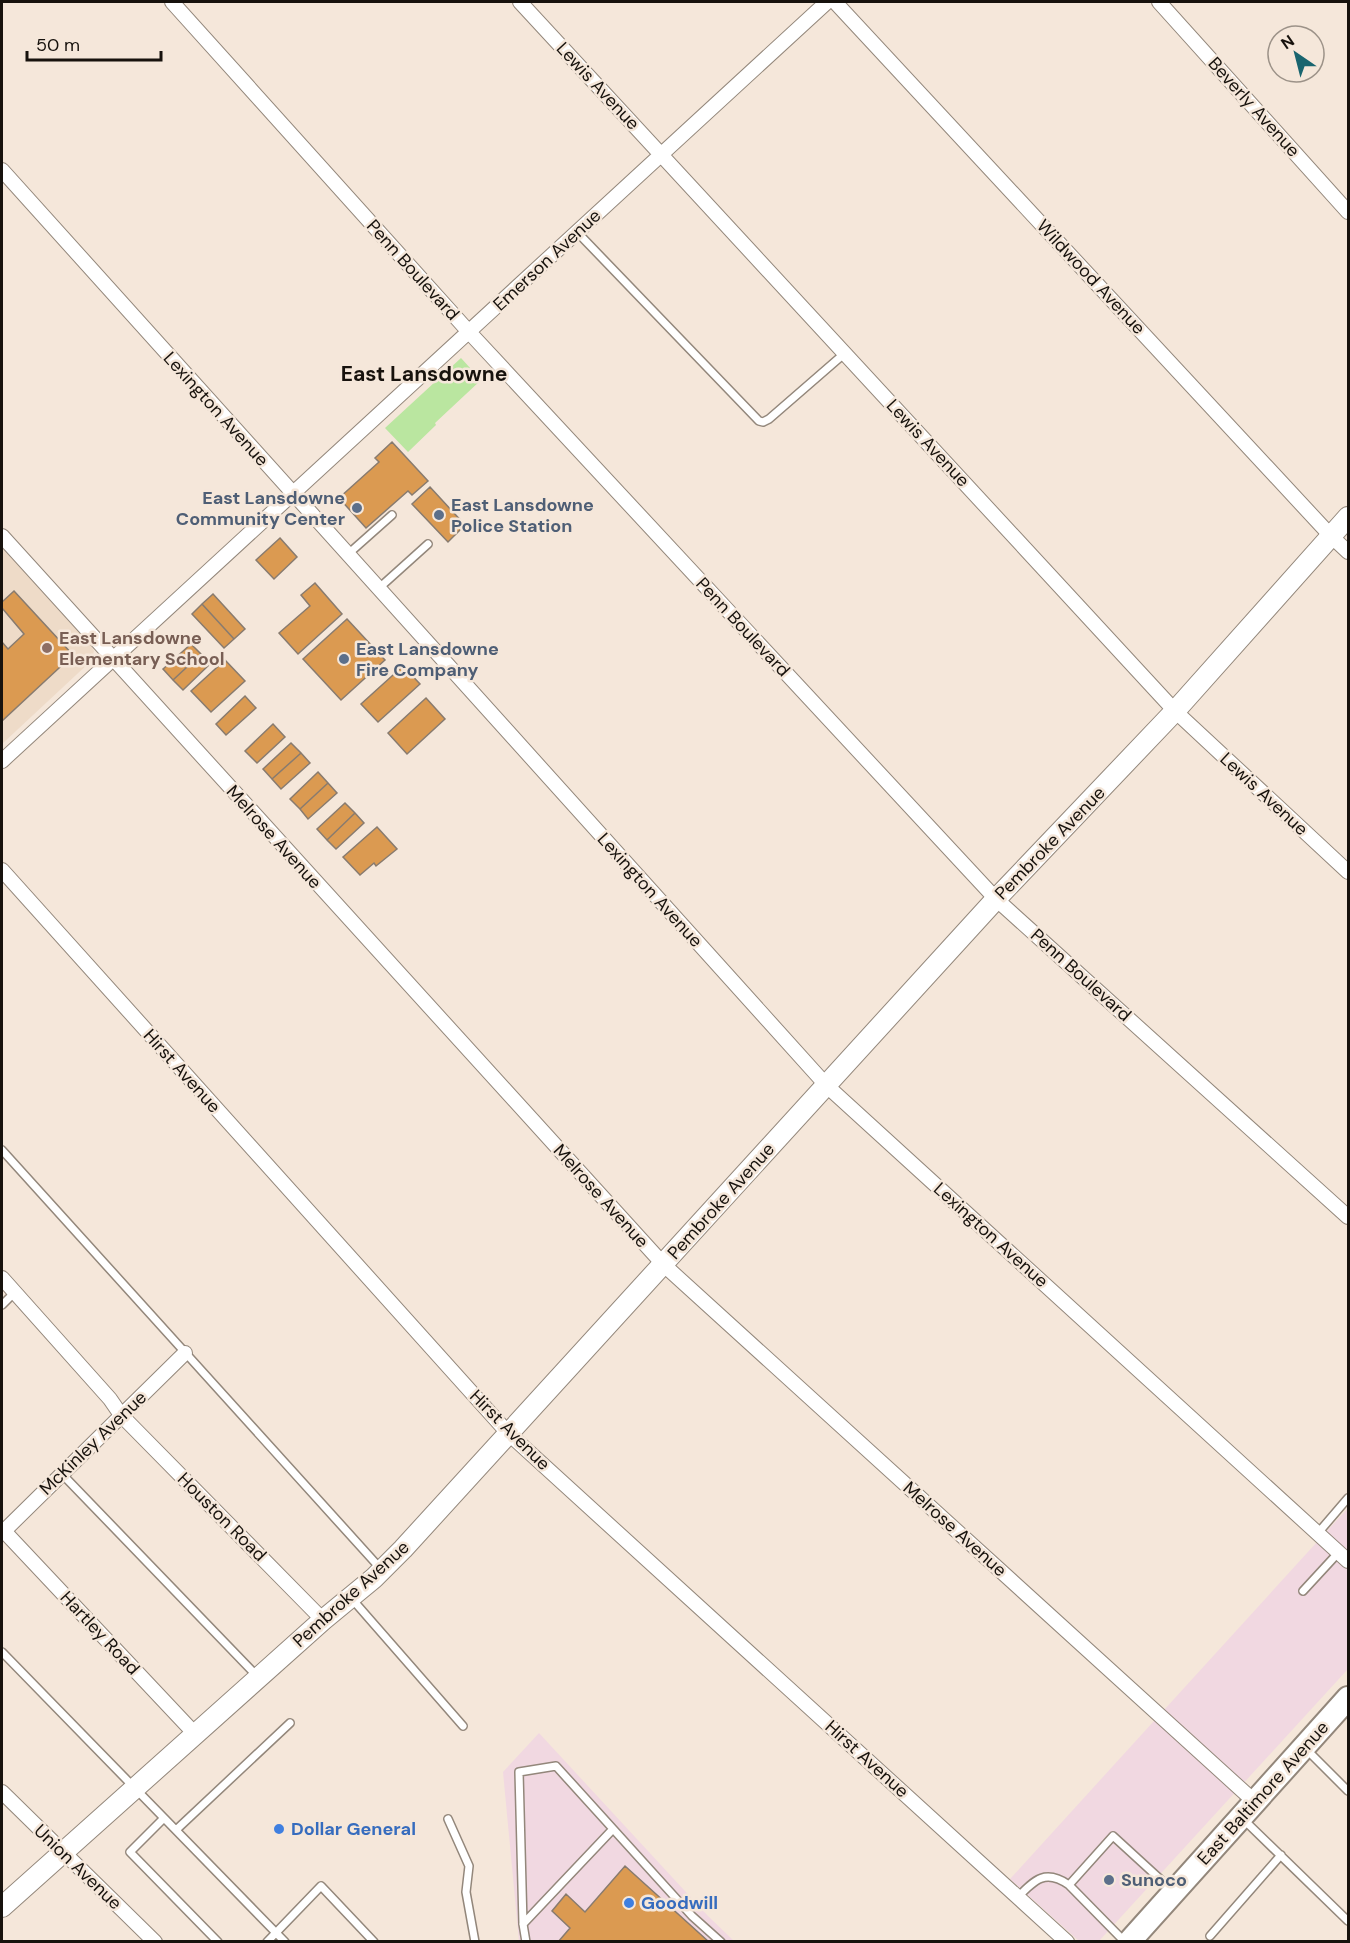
<svg xmlns="http://www.w3.org/2000/svg" width="1350" height="1943" viewBox="0 0 1350 1943" font-family="'DM Sans',sans-serif">
<style>
.commercial{fill:#f1d8e1}
.built{fill:#eedbc8}
.green{fill:#bae6a0}
.building{fill:#db9a51;stroke:#887b6f;stroke-width:1.5}
.lines{fill:none;stroke-linecap:round;stroke-linejoin:round}
.lane-casing{stroke:#93877b;stroke-width:10}
.street-casing{stroke:#93877b;stroke-width:16}
.secondary-casing{stroke:#93877b;stroke-width:22}
.primary-casing{stroke:#93877b;stroke-width:26}
.lane{stroke:#fff;stroke-width:7}
.street{stroke:#fff;stroke-width:14}
.secondary{stroke:#fff;stroke-width:20}
.primary{stroke:#fff;stroke-width:22}
.service-dot{fill:#5c6f8a;stroke:#f5e7da;stroke-width:2}
.education-dot{fill:#8d6e63;stroke:#f5e7da;stroke-width:2}
.shop-dot{fill:#3f7fe0;stroke:#f5e7da;stroke-width:2}
.labels{text-anchor:middle;stroke-width:5;stroke-linejoin:round;paint-order:stroke}
.street-label{font-size:18px;fill:#17120d;stroke:#f5e7da}
.service-label{font-size:18px;font-weight:bold;fill:#4e5e75;stroke:#f5e7da;text-anchor:start}
.education-label{font-size:18px;font-weight:bold;fill:#785e54;stroke:#f5e7da;text-anchor:start}
.shop-label{font-size:18px;font-weight:bold;fill:#366cbe;stroke:#f5e7da;text-anchor:start}
.quarter-label{font-size:21px;font-weight:bold;fill:#17120d;stroke:#f5e7da}
</style>
<rect width="100%" height="100%" fill="#f5e7da"/>
<!-- commercial -->
<path class="commercial" d="M1348,1508V1669L1099,1941H1079L1010,1879Z
M539,1733L708,1916L734,1941H519L503,1772Z"/>
<!-- built -->
<path class="built" d="M2,547L91,645L94,651L91,661L2,744Z"/>
<!-- green -->
<path class="green" d="M461,358L481,380L435,423L436,425L408,452L385,428Z"/>
<!-- building -->
<path class="building" d="M392,442L428,481L412,495L408,491L366,528L339,498L379,462L375,458Z
M430,487L465,525L448,542L412,504Z
M280,538L297,557L274,579L256,560Z
M315,583L342,614L298,654L279,633L310,606L301,595Z
M14,591L73,655L2,721V642L8,649L24,634L2,608V602Z
M213,594L245,629L234,639L202,604Z
M202,604L234,639L224,648L192,614Z
M347,619L385,660L341,700L303,659Z
M191,644L201,654L173,680L163,669Z
M201,654L210,664L183,690L173,680Z
M225,660L245,681L211,712L191,691Z
M403,666L420,684L378,722L361,704Z
M245,696L256,708L226,735L216,724Z
M426,698L445,719L407,754L388,733Z
M273,724L285,737L257,763L245,751Z
M291,743L301,753L272,779L263,769Z
M301,753L310,763L281,789L272,779Z
M318,772L328,783L300,809L290,799Z
M328,783L337,793L308,819L300,809Z
M345,803L355,813L327,840L317,829Z
M355,813L364,823L336,849L327,840Z
M377,827L397,849L376,866L374,863L360,875L343,857Z
M625,1866L709,1942H558L570,1928L552,1911L566,1894L585,1912Z"/>
<g class="lines">
<!-- lane casing -->
<g class="lane-casing">
<path id="lane" d="M577,232L759,421L763,422L769,419L845,353
M347,555L392,515
M378,589L428,544
M2,1150L380,1568
M2,1305L15,1292
M62,1474L257,1676
M1318,1533L1348,1498
M1303,1591L1339,1552
M352,1599L463,1726
M2,1652L285,1942
M1306,1749L1348,1791
M164,1818L130,1852L218,1942
M448,1819L469,1866L466,1892L475,1942
M1243,1819L1348,1921
M176,1830L290,1723
M1018,1897C1035,1879 1046,1869 1069,1885
M523,1924L613,1829
M1210,1936L1281,1855
M267,1942L321,1886L374,1942
M526,1942L523,1924L519,1772L556,1766L692,1916L721,1942
M1125,1942L1069,1885L1113,1836L1172,1890"/>
</g>
<!-- street casing -->
<g class="street-casing">
<path id="street" d="M172,2L469,332L996,899L1348,1217
M520,2L1175,711L1348,872
M835,2L1331,536L1348,552
M1159,2L1348,212
M2,170L827,1086L1348,1561
M2,536L664,1265L1255,1802
M2,761L827,2
M2,870L508,1433L1067,1942
M2,1278L110,1399L121,1415L323,1620
M4,1531L196,1735
M2,1533L185,1353
M2,1792L155,1942"/>
</g>
<!-- secondary casing -->
<g class="secondary-casing">
<path id="secondary" d="M2,1907L323,1620L374,1578L403,1549L996,899L1175,711L1348,517"/>
</g>
<!-- primary casing -->
<g class="primary-casing">
<path id="primary" d="M1129,1942L1348,1698"/>
</g>
<!-- lane -->
<use href="#lane" class="lane"/>
<!-- street -->
<use href="#street" class="street"/>
<!-- secondary -->
<use href="#secondary" class="secondary"/>
<!-- primary -->
<use href="#primary" class="primary"/>
</g>
<!-- markers -->
<g class="service-dot">
<circle cx="357" cy="508" r="6"/>
<circle cx="439" cy="515" r="6"/>
<circle cx="344" cy="659" r="6"/>
<circle cx="1109" cy="1880" r="6"/>
</g>
<circle class="education-dot" cx="47" cy="648" r="6"/>
<g class="shop-dot">
<circle cx="279" cy="1829" r="6"/>
<circle cx="629" cy="1903" r="6"/>
</g>
<g class="labels">
<!-- street labels -->
<g class="street-label">
<text transform="translate(598 86) rotate(47)" y="6">Lewis Avenue</text>
<text transform="translate(1254 107) rotate(48)" y="6">Beverly Avenue</text>
<text transform="translate(547 260) rotate(-43)" y="6">Emerson Avenue</text>
<text transform="translate(413 270) rotate(48)" y="6">Penn Boulevard</text>
<text transform="translate(1091 277) rotate(47)" y="6">Wildwood Avenue</text>
<text transform="translate(216 409) rotate(48)" y="6">Lexington Avenue</text>
<text transform="translate(928 443) rotate(47)" y="6">Lewis Avenue</text>
<text transform="translate(743 627) rotate(47)" y="6">Penn Boulevard</text>
<text transform="translate(1264 794) rotate(43)" y="6">Lewis Avenue</text>
<text transform="translate(274 837) rotate(48)" y="6">Melrose Avenue</text>
<text transform="translate(1050 843) rotate(-46)" y="6">Pembroke Avenue</text>
<text transform="translate(650 890) rotate(48)" y="6">Lexington Avenue</text>
<text transform="translate(1081 975) rotate(42)" y="6">Penn Boulevard</text>
<text transform="translate(182 1071) rotate(48)" y="6">Hirst Avenue</text>
<text transform="translate(601 1196) rotate(48)" y="6">Melrose Avenue</text>
<text transform="translate(721 1201) rotate(-48)" y="6">Pembroke Avenue</text>
<text transform="translate(991 1235) rotate(42)" y="6">Lexington Avenue</text>
<text transform="translate(510 1430) rotate(45)" y="6">Hirst Avenue</text>
<text transform="translate(93 1443) rotate(-44)" y="6">McKinley Avenue</text>
<text transform="translate(222 1517) rotate(45)" y="6">Houston Road</text>
<text transform="translate(955 1529) rotate(42)" y="6">Melrose Avenue</text>
<text transform="translate(351 1594) rotate(-42)" y="6">Pembroke Avenue</text>
<text transform="translate(100 1633) rotate(47)" y="6">Hartley Road</text>
<text transform="translate(867 1759) rotate(42)" y="6">Hirst Avenue</text>
<text transform="translate(1263 1793) rotate(-48)" y="6">East Baltimore Avenue</text>
<text transform="translate(78 1867) rotate(44)" y="6">Union Avenue</text>
</g>
<!-- service labels -->
<g class="service-label">
<text x="345" y="504" text-anchor="end">East Lansdowne<tspan x="345" dy="21">Community Center</tspan></text>
<text x="451" y="511">East Lansdowne<tspan x="451" dy="21">Police Station</tspan></text>
<text x="356" y="655">East Lansdowne<tspan x="356" dy="21">Fire Company</tspan></text>
<text x="1121" y="1886">Sunoco</text>
</g>
<!-- education labels -->
<g class="education-label">
<text x="59" y="644">East Lansdowne<tspan x="59" dy="21">Elementary School</tspan></text>
</g>
<!-- shop labels -->
<g class="shop-label">
<text x="291" y="1835">Dollar General</text>
<text x="641" y="1909">Goodwill</text>
</g>
<!-- quarter labels -->
<g class="quarter-label">
<text x="424" y="381">East Lansdowne</text>
</g>
</g>
<!-- border -->
<rect width="1350" height="1943" fill="none" stroke="#17120d" stroke-width="6"/>
<!-- north arrow -->
<g transform="translate(1296 54) rotate(325)"><circle r="28" fill="#f5e7da" stroke="#9c9288" stroke-width="1.5"/>
<path d="M0-4.5L10 22L0 15L-10 22Z" fill="#19656f"/>
<text y="-9" font-size="16" font-weight="bold" text-anchor="middle" fill="#17120d">N</text>
</g>
<!-- scale -->
<path d="M27 51v9h134v-9" fill="none" stroke="#17120d" stroke-width="3"/>
<text x="36" y="51" font-size="18" fill="#17120d" stroke="#f5e7da" stroke-width="4.5" paint-order="stroke">50 m</text>
</svg>
